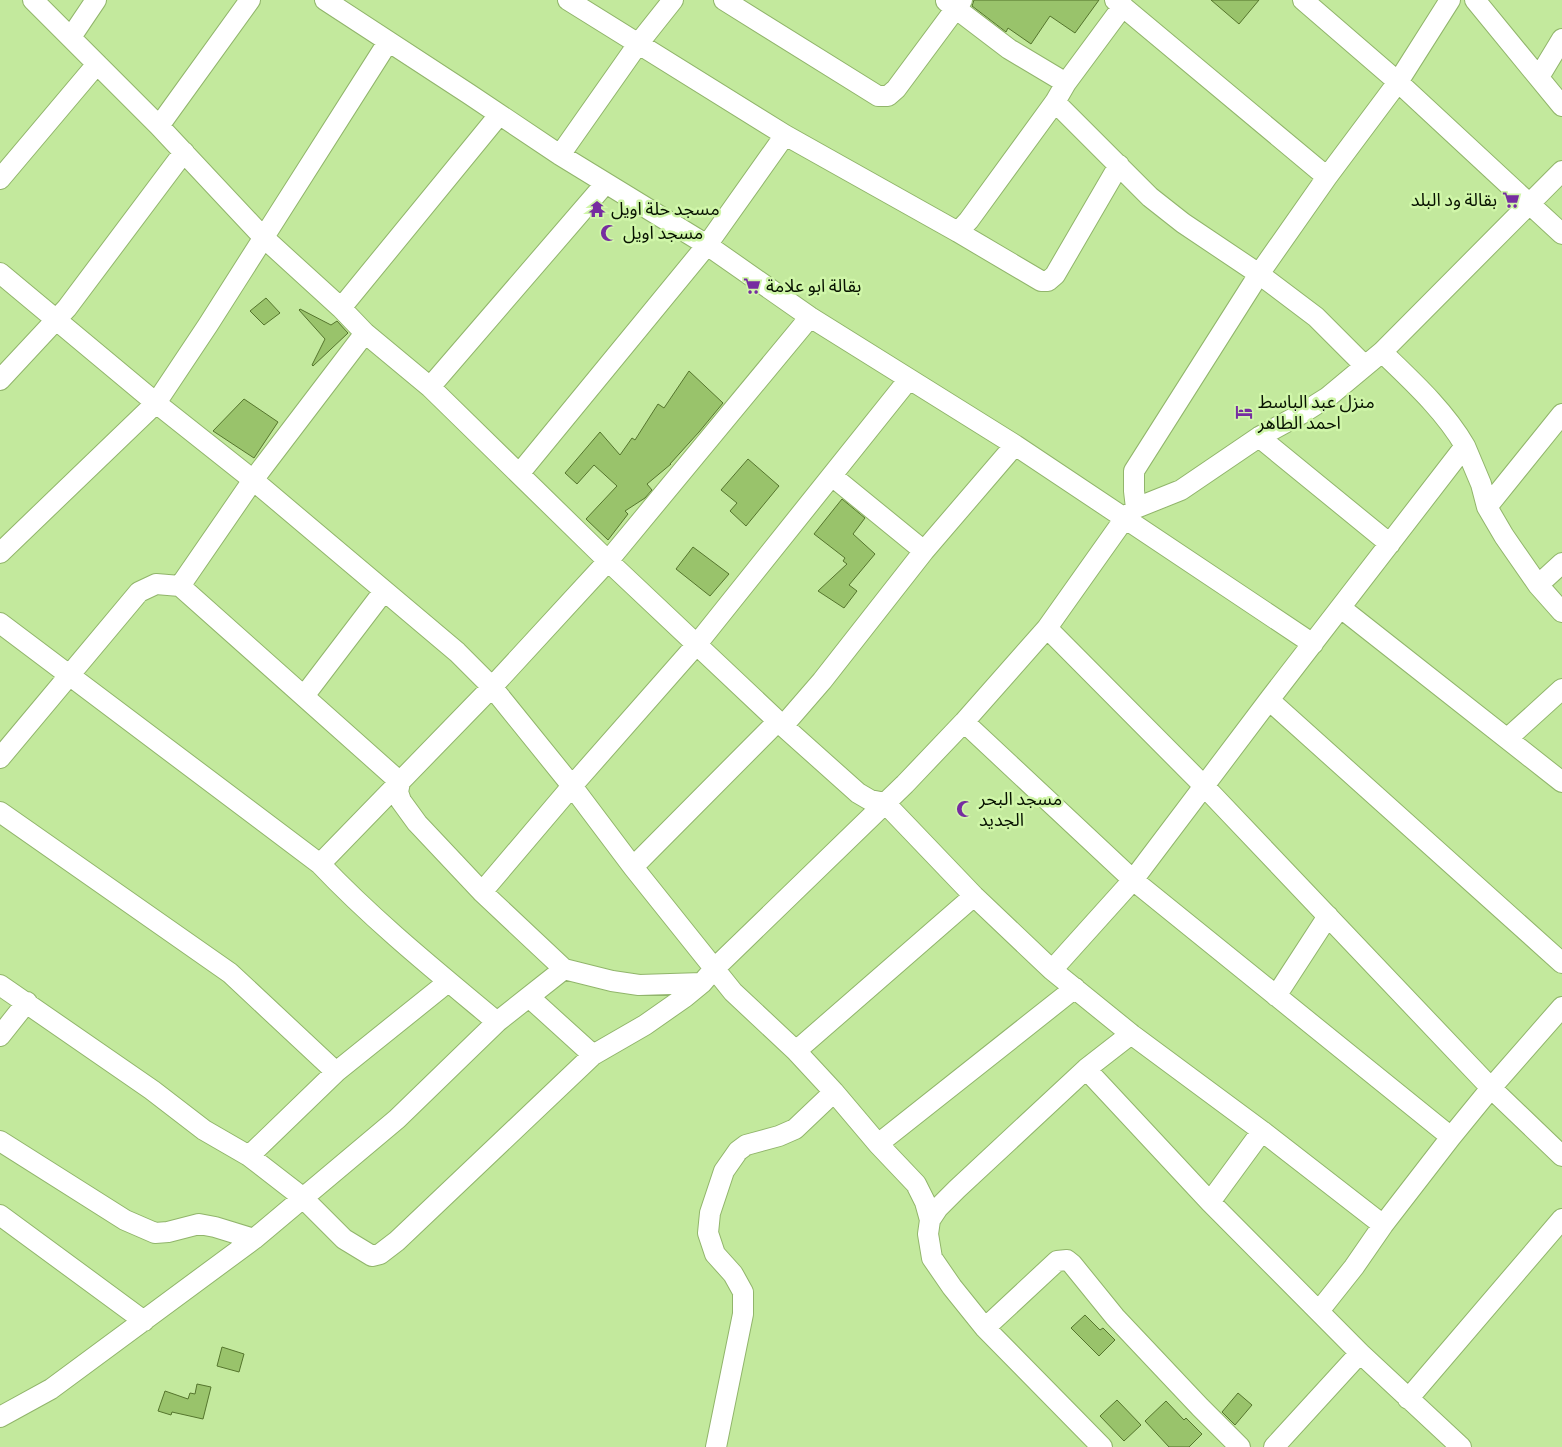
<svg xmlns="http://www.w3.org/2000/svg" width="1562" height="1447" viewBox="0 0 1562 1447" font-family="Bitter,'Noto Sans Arabic',serif">
<style>
.building{fill:#99c36b;stroke:#55752d}
.lines{fill:none;stroke-linecap:round;stroke-linejoin:round}
.minor-casing{stroke:#91b56b;stroke-width:22}
.minor{stroke:#fff;stroke-width:20}
.labels{text-anchor:middle;stroke-width:5;stroke-linejoin:round;paint-order:stroke}
.poi-label{font-size:18px;fill:#071200;stroke:#d0f6a9;text-anchor:start}
</style>
<rect width="100%" height="100%" fill="#c3e99d"/>
<!-- building -->
<path class="building" d="M974,0H1099L1075,33L1050,16L1031,44L1008,28L1006,32L972,6Z
M1211,0H1259L1239,24Z
M266,298L280,313L264,325L250,311Z
M300,309L331,325L337,321L348,333L313,366L312,365L325,339L299,310Z
M689,371L723,403L699,432L670,464H671L647,484L652,490L645,498L625,511L628,514L608,540L586,519L617,486L594,465L577,484L565,473L600,432L620,455L632,438L635,440L658,404L664,408Z
M244,399L278,422L254,458L213,431Z
M748,459L779,486L746,526L730,511L737,503L721,490Z
M842,499L865,518L853,534L875,554L849,585L857,591L844,608L818,591L847,564L843,561L845,558L814,534Z
M693,547L729,574L710,596L676,569Z
M1085,1315L1100,1330L1103,1328L1115,1340L1099,1356L1071,1328Z
M222,1347L244,1354L239,1372L217,1366Z
M197,1384L211,1387L203,1419L172,1412L171,1415L158,1411L165,1391L188,1399L190,1393L195,1394Z
M1238,1393L1252,1405L1235,1425L1222,1412Z
M1117,1400L1141,1425L1124,1441L1100,1416Z
M1166,1401L1184,1420L1186,1418L1202,1434L1189,1447H1169L1145,1421Z"/>
<g class="lines">
<!-- minor casing -->
<g class="minor-casing">
<path id="minor" d="M33,0L159,126L263,237L341,308L365,333L430,387L608,561L783,726L858,793L870,800L885,803L974,896L1052,970L1131,1034L1262,1131L1383,1225
M325,0L469,94L560,155L707,245L810,317L1015,445L1313,644
M568,0L785,135L958,232L969,220L1055,102L1066,83L1123,6
M724,0L878,96H888L896,89L962,0
M1115,0L1327,177
M1303,0L1398,82L1562,234
M1475,0L1562,106
M946,1L1009,49L1066,83
M71,37L96,0
M1539,77L1562,39
M1055,102L1150,197L1183,223L1259,274L1316,317L1365,366
M159,126L250,0
M560,155L638,44L673,0
M0,179L97,64
M958,232L1041,281H1048L1055,275L1119,165
M0,273L156,403L253,480L457,652L492,687L572,786L633,867L733,992L796,1051L834,1092L878,1144L916,1184L925,1202L930,1220
M341,308L499,115
M0,380L67,308L184,152
M430,387L605,184
M1259,437L1390,544
M1465,446L1481,484L1487,507L1504,536L1538,585L1562,612
M519,474L707,245L785,135
M832,476L924,551
M1487,507L1562,414
M1136,508L1134,491V471L1259,274L1327,177L1398,82L1450,0
M0,553L156,403L208,325L388,42
M1538,585L1562,563
M180,586L253,480L365,333
M1341,608L1562,782
M0,623L320,864C374,921 436,971 497,1022
M1047,628L1204,786L1491,1088L1562,1156
M304,696L384,591
M1269,700L1562,963
M964,722L1133,880L1451,1137
M783,726L822,681L924,551L1015,445
M1508,738L1562,689
M0,758L139,592L156,584L180,586L400,782
M400,782L398,792L401,801L417,823L482,892L564,969
M0,812L230,973L336,1072
M320,864L492,687L608,561L810,317
M633,867L778,721
M482,892L572,786L697,644L909,379
M1052,970L1133,880L1269,700L1465,446C1444,410 1412,381 1382,352
M0,985L152,1090L204,1130L249,1156L302,1197L344,1239L372,1256L380,1254L397,1241L593,1055L645,1025L685,997L702,983L714,969L905,784L964,722L1047,628L1125,518L1136,508L1181,490L1259,437L1301,414L1328,397L1382,352L1562,171
M1276,996L1328,916
M529,997L593,1055
M1131,1034L1086,1069L1210,1202L1360,1353L1461,1447
M0,1036L27,1002
M796,1051L974,896
M1086,1069L957,1189L938,1208L930,1220L928,1234L932,1258L952,1287L985,1328L1102,1447
M0,1141L125,1220L155,1233L168,1232L199,1224L215,1227L254,1239
M878,1144L1075,988
M249,1156L336,1072L448,982
M1210,1202L1262,1131
M0,1215L144,1321
M1319,1311L1354,1267L1383,1225L1451,1137L1491,1088L1562,1007
M985,1328L1057,1261L1067,1260L1072,1264L1115,1317L1200,1407L1240,1447
M1408,1399L1562,1219
M0,1417L51,1389L254,1239L397,1119L497,1022L564,969L612,981L639,985L702,983
M716,1447L743,1314V1292L733,1274L715,1254L708,1233L710,1213L724,1171L738,1151L746,1145L779,1136L795,1129L834,1092
M1274,1447L1360,1353"/>
</g>
<!-- minor -->
<use href="#minor" class="minor"/>
</g>
<!-- icons -->
<defs>
<g id="supermarket-bare" transform="scale(1.35)"><path d="M-6-5.5h2.5l.6 2H6L4.5 2H-2.5L-4.4-4H-6ZM-1.5 3.2a1.3 1.3 0 1 0 .1 0ZM3 3.2a1.3 1.3 0 1 0 .1 0Z" fill="#762da0" stroke="#d0f6a9" stroke-width="2.5" paint-order="stroke"/></g>
<g id="temple-bare" transform="scale(1.35)"><path d="M0-6L5-2H3V0L6.5 2.5H4V6H1.5V3h-3V6H-4V2.5H-6.5L-3 0V-2H-5Z" fill="#762da0" stroke="#d0f6a9" stroke-width="2.5" paint-order="stroke"/></g>
<g id="mosque-bare" transform="scale(1.35)"><path d="M3.5-4.9A6 6 0 1 0 3.5 4.9A5 5 0 1 1 3.5-4.9Z" fill="#762da0" stroke="#d0f6a9" stroke-width="2.5" paint-order="stroke"/></g>
<g id="hotel-bare" transform="scale(1.35)"><path d="M-6-4.5h1.5V1H6V5H4.5V3h-9V5H-6ZM-4 0a1.8 1.8 0 1 1 3.6 0ZM.5 0V-2.5h3Q6-2.5 6 0Z" fill="#762da0" stroke="#d0f6a9" stroke-width="2.5" paint-order="stroke"/></g>
</defs>
<g fill-rule="evenodd">
<use href="#supermarket-bare" x="1511" y="200"/>
<use href="#temple-bare" x="597" y="209"/>
<use href="#mosque-bare" x="609" y="233"/>
<use href="#supermarket-bare" x="752" y="286"/>
<use href="#hotel-bare" x="1244" y="412"/>
<use href="#mosque-bare" x="965" y="809"/>
</g>
<g class="labels">
<!-- poi labels -->
<g class="poi-label">
<text x="1497" y="206" text-anchor="end">بقالة ود البلد</text>
<text x="611" y="215">مسجد حلة اويل</text>
<text x="623" y="239">مسجد اويل</text>
<text x="766" y="292">بقالة ابو علامة</text>
<text x="1258" y="408">منزل عبد الباسط<tspan x="1258" dy="21">احمد الطاهر</tspan></text>
<text x="979" y="805">مسجد البحر<tspan x="979" dy="21">الجديد</tspan></text>
</g>
</g>
</svg>
